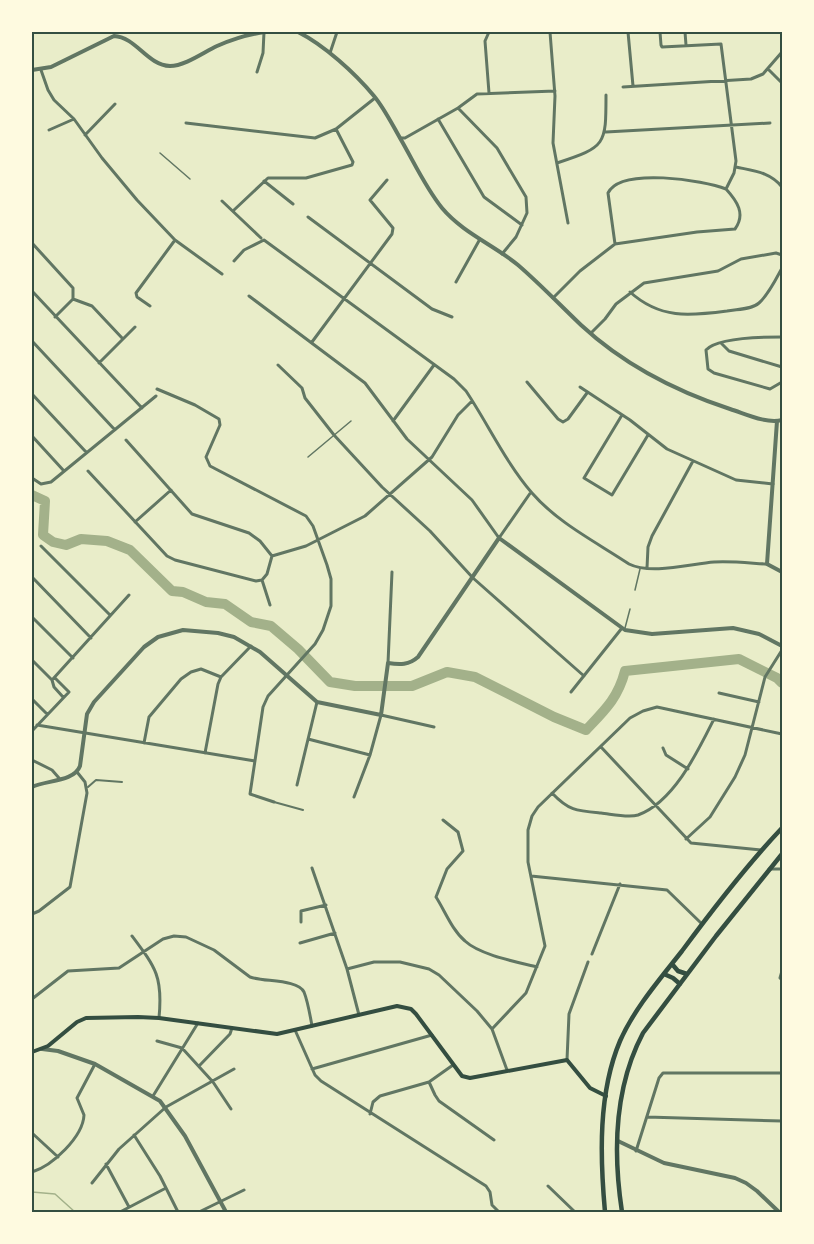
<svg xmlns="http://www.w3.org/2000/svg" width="814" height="1244" viewBox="0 0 814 1244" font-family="Rubik,sans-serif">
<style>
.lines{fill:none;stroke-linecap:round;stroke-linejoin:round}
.stream{stroke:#a3b18a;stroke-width:1.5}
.river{stroke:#a3b18a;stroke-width:10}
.service{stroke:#617663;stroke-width:1.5}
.pedestrian{stroke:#617663;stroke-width:2}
.minor{stroke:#617663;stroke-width:3}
.tertiary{stroke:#617663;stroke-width:4}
.secondary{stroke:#344e41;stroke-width:4}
.primary{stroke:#344e41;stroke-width:4.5}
.neatline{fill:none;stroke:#344e41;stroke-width:2}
</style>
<rect width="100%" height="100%" fill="#e9edc9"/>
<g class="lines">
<!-- stream -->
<path class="stream" d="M32,1192L55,1194L75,1212"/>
<!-- river -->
<path class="river" d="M32,495L45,501L43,535L53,542L66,545L81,539L107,541L130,550L172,591L183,592L206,602L225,604L251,622L271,626L298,649L330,682L355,686H412L447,672L475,677L554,717L586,730C605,710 618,698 625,671L739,659L777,678L782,683"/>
<!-- service -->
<path class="service" d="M160,153L190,179
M308,457L351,421
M635,590L640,569
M625,628L630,609"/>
<!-- pedestrian -->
<path class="pedestrian" d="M88,787L96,780L122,782
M274,802L303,810"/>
<!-- minor -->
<path class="minor" d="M550,32L555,96L553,143L568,223
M628,32L633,86
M660,32L661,45L662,47L721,44L736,161L734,173L726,189
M685,32L686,45
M330,53L337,32
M768,69L782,83
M41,70L48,90L54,100L74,119L102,158L137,200L175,240L222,274
M257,72L263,53L264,32
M623,87L751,79L763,74L782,52
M489,93L485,41L489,32
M458,108L497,148L526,197L527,213L516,237L502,254
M438,119L484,197L522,225
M186,123L315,138L336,129L375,98
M49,130L74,119
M606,132L770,123
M85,135L115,104
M400,138H405L458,108L477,94L555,91
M557,163C606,147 606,145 606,95
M736,167C754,171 770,172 782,187
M264,181L293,204
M222,201L261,238
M234,210L268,178H306L352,165L353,162L336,129
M308,217L432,309L452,317
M32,243L73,288V299L55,317
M615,244L608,193C620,167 704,180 726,189
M234,261L244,250L264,240L454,379L466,391C488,424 506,463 532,493C558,523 596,542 629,564C651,575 690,564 714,562C732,561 749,563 766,564
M456,282L480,239
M32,291L142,408
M630,292C660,319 689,316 727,311C737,309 751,310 759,303C769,294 776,279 782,268
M249,296L365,383L407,439L472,500L499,538L531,492
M553,298L580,271L615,244L697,232L735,229C746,214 737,201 726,189
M73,299L92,306L123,339
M150,306L137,297L136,293L175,240
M591,333L605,319L616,304L644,283L718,271L741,259L776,253L782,255
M782,337C765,337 718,337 706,350L708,369L714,373L770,389L782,382
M32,341L115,430
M312,342L392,234L393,228L370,200L387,180
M721,343L729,351L782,367
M99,363L135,327
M278,365L302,388L305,398L334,435L382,487L430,531L473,578L584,676
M527,382L558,419L563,422L568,419L587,393
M580,387L630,420L667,449L736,480L773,484
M157,389L195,405L219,419L220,425L206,457L210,466L306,516L313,526L327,565L331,579V606L323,630L315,644L268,696L263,707L250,794L274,802
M32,394L86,452
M622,415L584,478L612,495L648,435
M393,421L434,365
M32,436L64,471
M126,440L192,514L249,533L260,541L272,556
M88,471L167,556L175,560L256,581L262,580
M32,478L41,484L51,482L156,396
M135,522L171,490
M41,546L110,615
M272,556L306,546L365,516L432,457L458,415L472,401
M647,568L648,547L652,536L693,461
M32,577L91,638
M262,580L267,574L272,556
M262,580L270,605
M32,617L73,658
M32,660L52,680L54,687L63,697
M388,663L392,572
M52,680L129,595
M571,692L622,628
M719,693L759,702
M32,699L47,714
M37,725L255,761
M32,731L69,692L55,678
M308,739L370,755
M144,743L149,717L181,679L191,672L201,669L221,677
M601,747L691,843L761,850
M663,748L666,755L688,769
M205,753L218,684L221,677L251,646
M32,760L52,770L59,778
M297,785L317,702
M552,793C569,811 577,811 601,813C611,814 628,818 638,815C674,802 698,751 714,719
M354,797L370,755L381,715L434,727
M443,820L458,832L463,851L447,869L436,897C445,911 452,930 465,941C480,955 517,962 537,967
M686,839L710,817L735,777L745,755L765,677L782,650
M312,868L347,969L359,1015
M769,869H782
M531,876L667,890L702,924
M32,914L39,911L70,887L87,793L85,782L77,772
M301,922V911L326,905
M132,936C156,968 163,977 159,1018
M300,943L335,933
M592,954L620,884
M347,969L374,962H400L429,969L439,975L477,1011L492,1029L507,1070
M782,971L780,978L782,980
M32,999L68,971L119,968L163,939L174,936L186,937L214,950L250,977C263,982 298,979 304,992C308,1002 310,1015 312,1026
M492,1029L526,993L545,946L528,862V830L532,816L538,807L630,718L643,711L657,707L782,734
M295,1030L315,1075L321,1081L486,1186L490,1192L492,1205L499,1212
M157,1041L182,1048L213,1082L231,1109
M567,1060L569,1014L588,962
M199,1066L230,1034L232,1028
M312,1069L432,1035
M429,1082L435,1095L439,1101L494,1140
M153,1096L198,1023
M370,1114L373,1102L380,1096L429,1082L453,1065
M647,1117L782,1121
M32,1133L58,1157
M134,1135L160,1176L178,1212
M636,1151L659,1078L663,1073H782
M106,1164L129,1207
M32,1172C52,1166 83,1137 84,1115L77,1098L95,1064
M92,1183L119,1149L166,1107L234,1069
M548,1186L575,1212
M120,1212L166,1188
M199,1212L244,1190"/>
<!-- tertiary -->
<path class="tertiary" d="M298,32C324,45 355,73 374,96C384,108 392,124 400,138C414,162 425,187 442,208C463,233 494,245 518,265C540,284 560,305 581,325C623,364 675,391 730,409C746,414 766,424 782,420
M32,70L51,67L114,36C136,37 147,65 170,66C185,66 204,52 217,46C233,39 249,34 266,32
M777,421L767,564L782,572
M32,787C46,780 74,782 80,766L87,714L94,702L144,647L158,637L183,630L218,633L234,637L260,652L317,702L381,715L388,663C400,665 409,665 418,657L499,538L625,630L652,634L733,628L759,634L782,646
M42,1049L58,1051L95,1064L160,1101L185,1136L226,1212
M618,1141L664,1163L735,1178L746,1183L757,1191L779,1212"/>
<!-- secondary -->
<path class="secondary" d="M32,1052L48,1046L77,1022L86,1018L138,1017L159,1018L277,1034L397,1006L411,1009L416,1014L462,1076L470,1078L567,1060L590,1088L606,1096"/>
<!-- primary -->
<path class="primary" d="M672,964L678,971L687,974
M664,974L673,978L680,984
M605,1212C600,1157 598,1093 620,1041C634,1009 660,979 682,951C713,909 746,866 782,828
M622,1212C613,1153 614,1088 643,1033L716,936L782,854"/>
</g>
<!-- border -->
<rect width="814" height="1244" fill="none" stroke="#fefae0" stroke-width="66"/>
<rect x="33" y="33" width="748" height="1178" class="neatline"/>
</svg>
